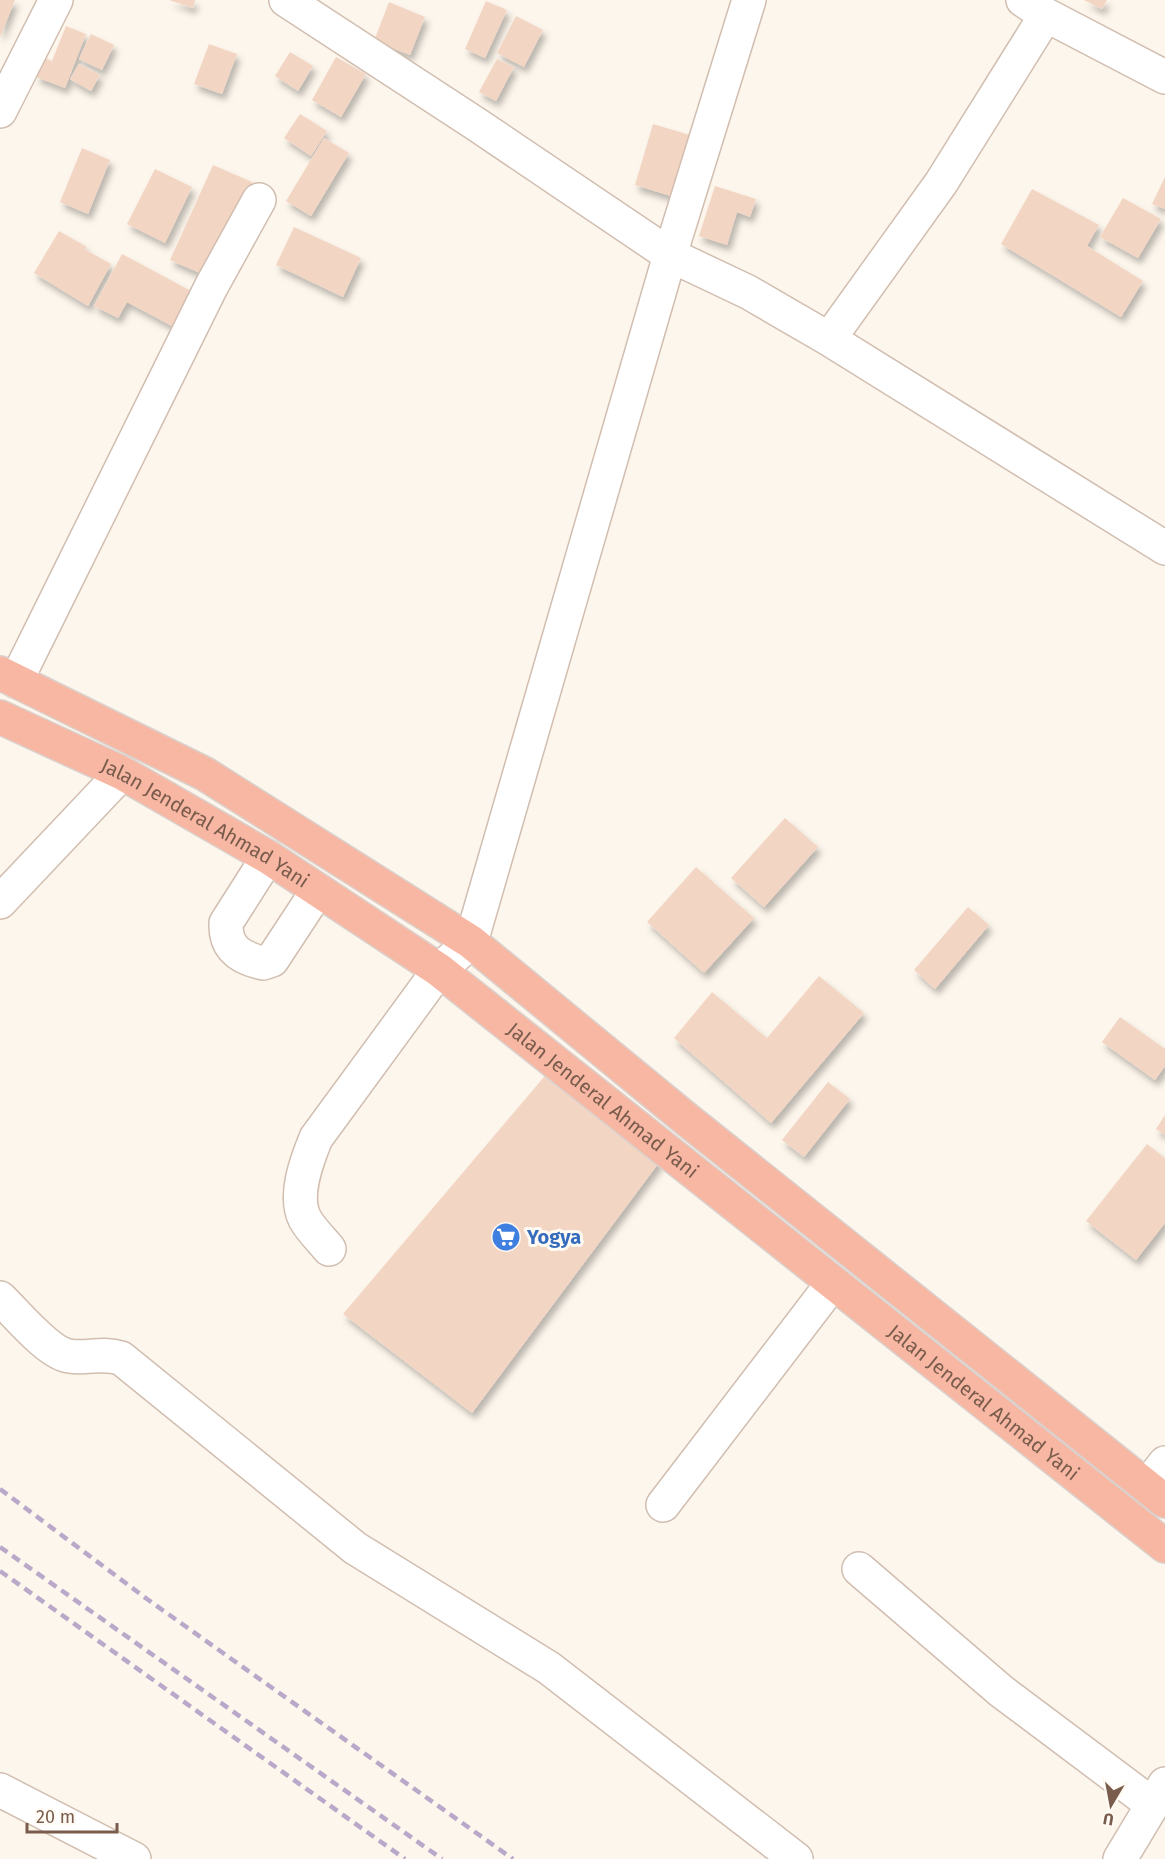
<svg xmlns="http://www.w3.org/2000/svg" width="1165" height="1859" viewBox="0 0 1165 1859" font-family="'Fira Sans',sans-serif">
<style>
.building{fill:#f3d5c3;filter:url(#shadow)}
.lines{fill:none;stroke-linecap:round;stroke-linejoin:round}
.minor-casing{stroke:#d1beb0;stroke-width:36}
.highway-casing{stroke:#dad1cd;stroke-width:36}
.minor{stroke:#fff;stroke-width:33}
.highway{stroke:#f7b7a3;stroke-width:33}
.rail{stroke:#b9a8c9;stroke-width:4.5;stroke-dasharray:9 6;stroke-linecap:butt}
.labels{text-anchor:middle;stroke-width:6;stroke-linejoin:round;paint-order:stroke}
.street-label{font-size:20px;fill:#7a5c4d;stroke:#fffaf3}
.shop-label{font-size:20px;font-weight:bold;fill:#366cbe;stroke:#fffaf3;text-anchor:start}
</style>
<defs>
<filter id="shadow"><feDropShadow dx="3.5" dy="6" stdDeviation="3" flood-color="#0004"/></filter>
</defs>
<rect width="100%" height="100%" fill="#fdf6ec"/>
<!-- building -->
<path class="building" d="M0,0H15L0,37Z
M169,0H195L193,8Z
M1084,0H1107L1102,9Z
M486,1L507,10L485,58L465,49Z
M389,2L425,17L410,55L374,41Z
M516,16L543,30L524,67L497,53Z
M66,26L86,34L65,88L36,77L43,57L52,61Z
M91,34L114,45L102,70L79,59Z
M209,44L237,54L222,94L194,84Z
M290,52L313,66L298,91L275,76Z
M336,57L366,74L341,117L312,100Z
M497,59L514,67L496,101L479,92Z
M79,64L100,75L91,91L70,79Z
M300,114L327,131L311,156L284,138Z
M653,124L690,135L671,196L635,185Z
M324,138L349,153L311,216L286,201Z
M82,148L110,160L88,214L60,202Z
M213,165L252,182L209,277L170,260Z
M155,169L192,187L165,243L127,224Z
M1165,177V209L1152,204Z
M715,186L756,199L750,217L737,212L727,245L699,236Z
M1032,189L1099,225L1087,246L1143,281L1121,317L1001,244Z
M1123,198L1161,219L1138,258L1100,237Z
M294,227L361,258L343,297L276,265Z
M59,231L87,247L84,249L111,264L88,306L34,273Z
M122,254L191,291L172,326L127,302L118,318L94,306Z
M785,818L818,847L764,907L731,878Z
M696,867L754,918L704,973L647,922Z
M968,907L989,925L935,989L914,970Z
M819,976L864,1013L771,1123L674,1038L712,992L767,1038Z
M1120,1017L1165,1049V1066L1155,1080L1102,1042Z
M549,1071L661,1160L472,1413L343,1314Z
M828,1082L850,1099L804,1157L782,1140Z
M1165,1115V1135L1156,1129Z
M1147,1144L1165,1158V1223L1136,1260L1086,1221Z"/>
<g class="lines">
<!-- minor casing -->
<g class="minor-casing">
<path id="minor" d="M286,0L476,124L670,255L748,292L829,339L1165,548
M1023,0L1046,15L1165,77
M0,111L56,0
M829,339L941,183L1046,15
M16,681L211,287L259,200
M268,857L226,923C225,948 240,958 263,963L272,960L318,890
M0,902L122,773
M329,1249C321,1239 311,1230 305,1219C293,1196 307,1160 316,1138L439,970L471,942L670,255L749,0
M0,1298C16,1313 48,1353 69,1356C88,1359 101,1352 121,1358L355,1548L549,1668L796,1859
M1147,1486L1165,1463
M663,1505L832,1284
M859,1569L1001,1691L1153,1805
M0,1790L134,1859
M1120,1859L1165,1784"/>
</g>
<!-- highway casing -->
<g class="highway-casing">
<g id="highway">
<path d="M0,673L205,774L471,942L685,1118L1165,1501"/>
<path id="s1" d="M0,717L122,773L268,857L439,970L1165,1546"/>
</g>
</g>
<!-- minor -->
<use href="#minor" class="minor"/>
<!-- highway -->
<use href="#highway" class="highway"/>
<!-- rail -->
<path class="rail" d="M0,1489L147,1599L513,1859
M0,1547L442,1859
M0,1571L405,1859"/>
</g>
<!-- icons -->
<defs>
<g id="supermarket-disc" transform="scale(1.5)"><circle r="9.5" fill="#3f7fe0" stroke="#fffaf3"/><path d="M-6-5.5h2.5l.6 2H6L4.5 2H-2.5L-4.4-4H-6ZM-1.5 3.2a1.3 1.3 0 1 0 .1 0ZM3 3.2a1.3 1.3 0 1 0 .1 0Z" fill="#fff"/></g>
</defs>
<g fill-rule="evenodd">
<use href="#supermarket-disc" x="506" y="1237"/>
</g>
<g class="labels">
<!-- street labels -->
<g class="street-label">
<text dy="7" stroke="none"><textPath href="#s1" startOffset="231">Jalan Jenderal Ahmad Yani</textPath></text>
<text dy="7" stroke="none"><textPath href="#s1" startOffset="717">Jalan Jenderal Ahmad Yani</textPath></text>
<text dy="7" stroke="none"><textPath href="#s1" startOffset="1203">Jalan Jenderal Ahmad Yani</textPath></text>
</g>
<!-- shop labels -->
<g class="shop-label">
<text x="527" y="1244">Yogya</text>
</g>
</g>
<!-- north arrow -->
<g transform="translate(1111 1805) rotate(190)" stroke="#fffaf3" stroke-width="4.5" paint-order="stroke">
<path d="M0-4.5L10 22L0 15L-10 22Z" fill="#7a5c4d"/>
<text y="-9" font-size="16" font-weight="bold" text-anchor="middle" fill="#7a5c4d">U</text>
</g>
<!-- scale -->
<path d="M27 1823v9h90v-9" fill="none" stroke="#7a5c4d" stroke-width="3"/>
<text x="36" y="1823" font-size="18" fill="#7a5c4d" stroke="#fffaf3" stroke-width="4.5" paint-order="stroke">20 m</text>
</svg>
